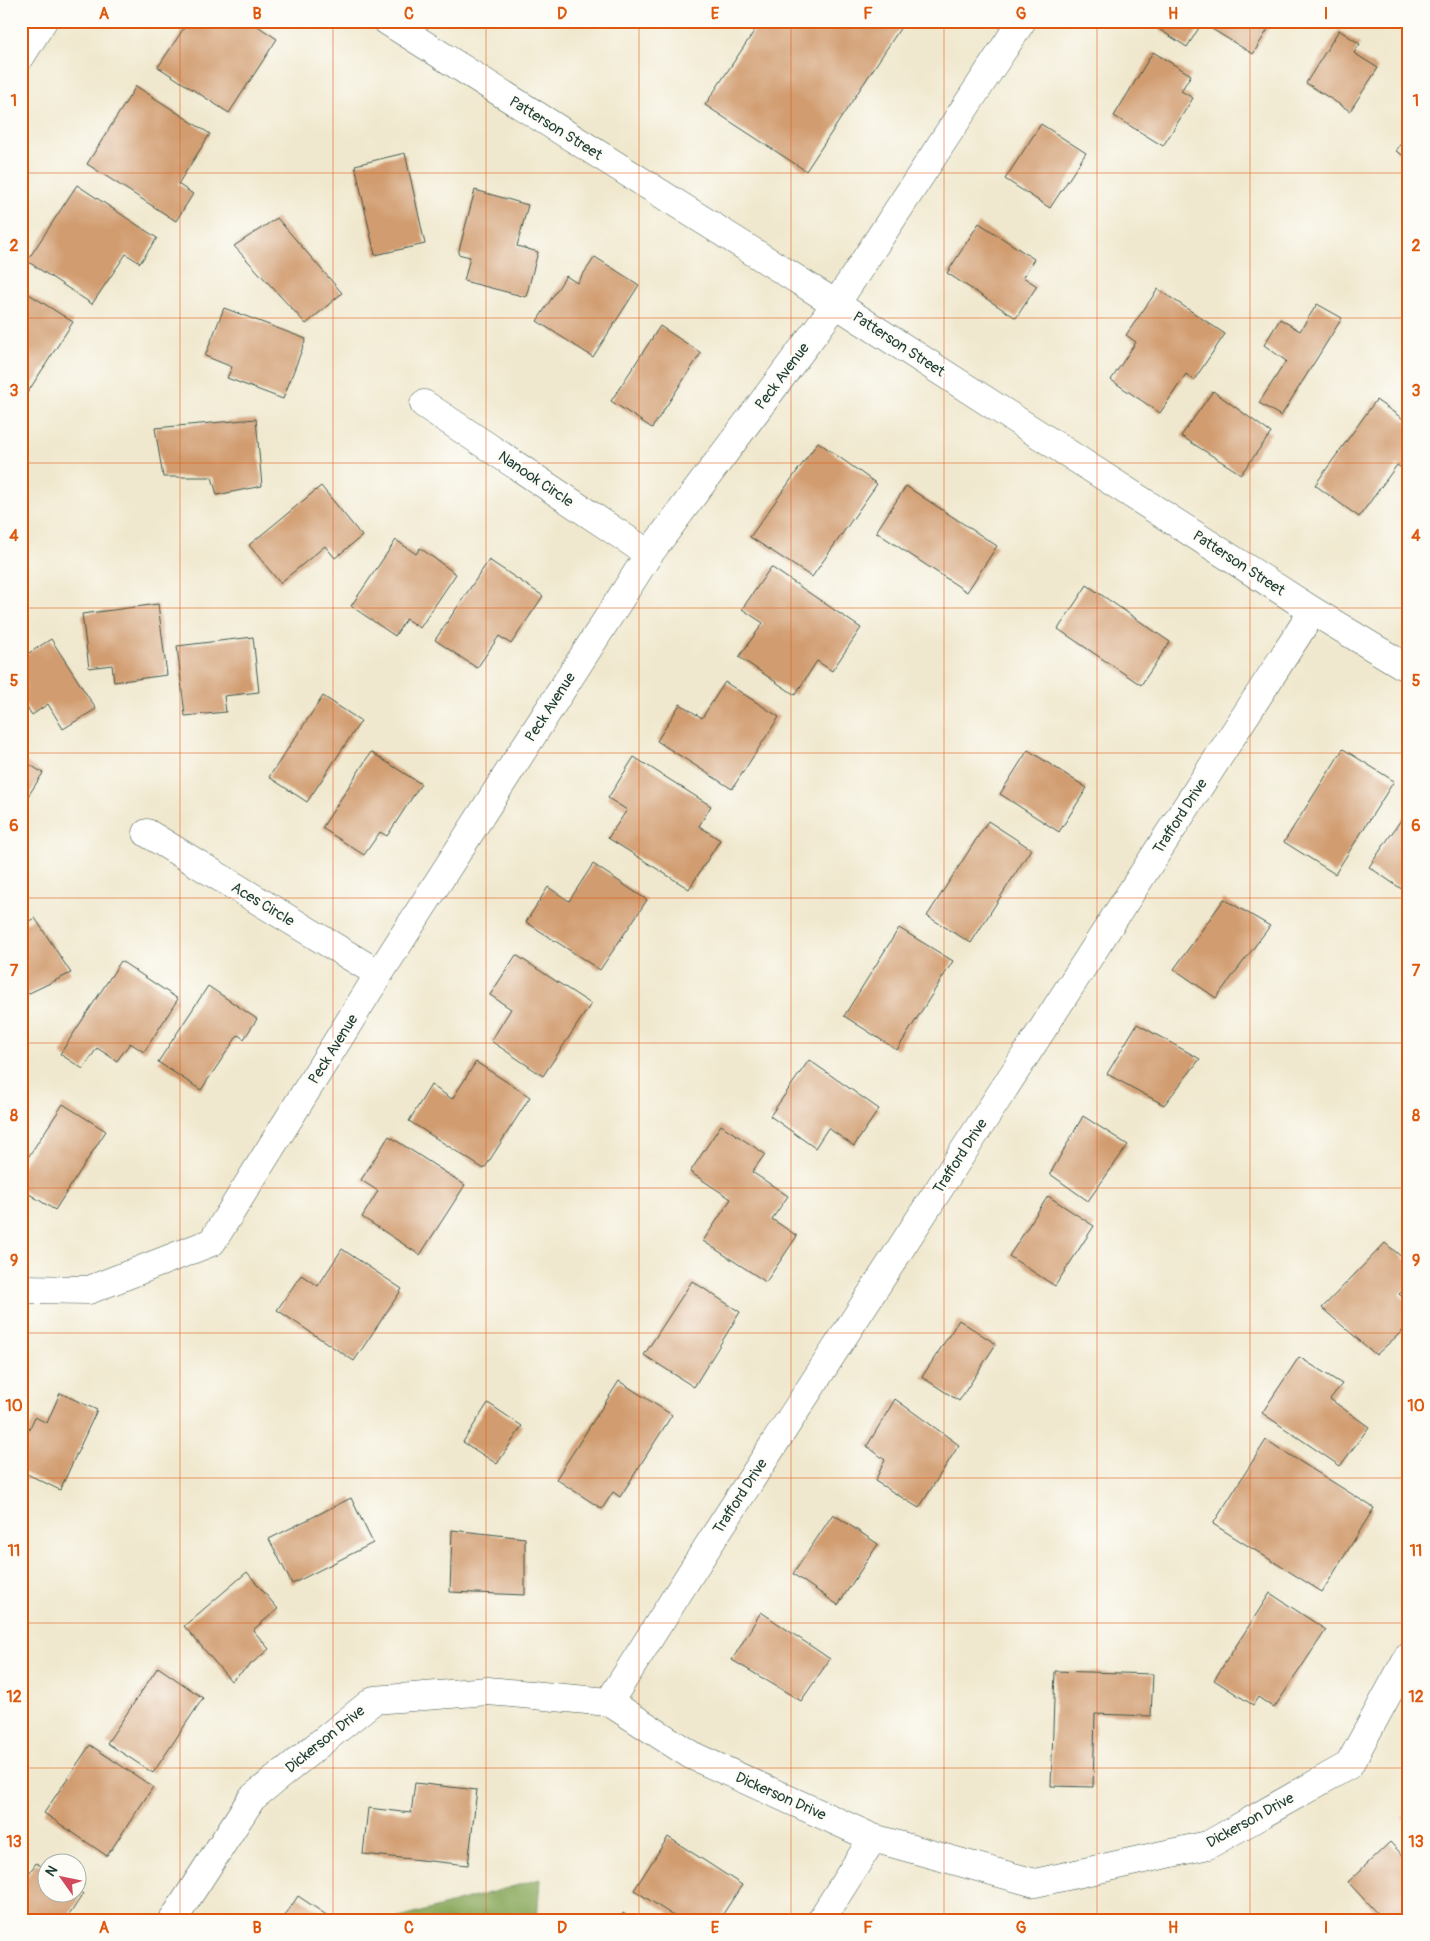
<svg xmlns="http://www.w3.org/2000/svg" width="1430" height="1941" viewBox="0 0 1430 1941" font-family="Pangolin,sans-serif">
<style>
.forest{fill:#89a85c;stroke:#547248}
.building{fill:#d19c70}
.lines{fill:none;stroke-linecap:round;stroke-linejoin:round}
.minor-casing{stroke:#3e574b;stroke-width:29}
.minor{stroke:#fff;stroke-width:28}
.grid{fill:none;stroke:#de580e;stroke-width:1;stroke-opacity:0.55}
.labels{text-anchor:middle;stroke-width:5;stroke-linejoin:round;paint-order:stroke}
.street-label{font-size:15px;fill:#1f3d34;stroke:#fdfcf7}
.neatline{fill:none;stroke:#de580e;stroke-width:2}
.grid-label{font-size:16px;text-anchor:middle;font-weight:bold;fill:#de580e}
</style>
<rect width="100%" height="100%" fill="#fdfcf7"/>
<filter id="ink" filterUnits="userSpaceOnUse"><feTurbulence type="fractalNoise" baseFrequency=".02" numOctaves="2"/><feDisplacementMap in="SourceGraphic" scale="10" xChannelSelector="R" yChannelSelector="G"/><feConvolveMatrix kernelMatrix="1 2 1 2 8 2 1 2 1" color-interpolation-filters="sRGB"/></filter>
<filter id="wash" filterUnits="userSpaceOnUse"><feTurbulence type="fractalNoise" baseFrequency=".0096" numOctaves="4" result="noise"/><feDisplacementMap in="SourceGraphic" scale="20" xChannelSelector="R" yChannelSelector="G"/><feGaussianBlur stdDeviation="1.12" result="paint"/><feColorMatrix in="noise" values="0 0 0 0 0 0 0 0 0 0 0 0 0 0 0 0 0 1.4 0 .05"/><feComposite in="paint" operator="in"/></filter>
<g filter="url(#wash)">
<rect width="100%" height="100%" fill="#f0e8ce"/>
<!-- forest -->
<path class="forest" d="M540,1879L537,1920H398L399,1918Z"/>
<g id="blocks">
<!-- building -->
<path class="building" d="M173,21H250L277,39L229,113L158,67L184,28Z
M761,21H905L806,171L705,105Z
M1146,21H1273L1253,54L1202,23L1187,47Z
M1339,30L1360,44L1354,53L1378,68L1350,111L1306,83Z
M1153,52L1191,75L1181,91L1193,98L1163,146L1114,116Z
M136,86L210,134L178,184L193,194L176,221L87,164Z
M1041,124L1086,153L1050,208L1005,179Z
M1409,131V159L1396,151Z
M405,153L425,244L375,255L355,165Z
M77,185L157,238L140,263L126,254L92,304L27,261Z
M475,190L528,205L517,246L538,252L526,297L464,281L470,257L458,254Z
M277,218L342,293L306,324L234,246Z
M979,223L1034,259L1023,277L1037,286L1016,318L947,273Z
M595,257L639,285L593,357L537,321L566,276L577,283Z
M21,289L73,322L24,398L21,396Z
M1158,289L1225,334L1194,380L1186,374L1160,413L1111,380L1136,342L1126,335Z
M1317,304L1342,318L1281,416L1259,403L1286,361L1264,345L1280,319L1300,331Z
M224,308L306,339L283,399L227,378L232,367L205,356Z
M660,326L701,353L652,428L611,401Z
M1213,391L1271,433L1241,474L1181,436Z
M1376,400L1409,423V473L1397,465L1359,517L1315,485Z
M256,419L262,486L217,495L212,477H163L155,428Z
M818,442L877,484L812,577L750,537Z
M321,486L362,536L335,558L325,546L280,583L249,545Z
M906,486L997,546L967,592L876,532Z
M1409,520V534L1403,530Z
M396,540L416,554L420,548L456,574L420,628L406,619L395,636L351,606Z
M489,560L543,596L511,644L499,636L477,668L435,640Z
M771,567L861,628L832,671L817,661L795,695L739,657L763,623L742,609Z
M1087,585L1170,642L1141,685L1058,629Z
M158,604L167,675L114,682L112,665L89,668L82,614Z
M253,637L259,692L224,696L226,712L185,716L177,646Z
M51,639L96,709L63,729L48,704L32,715L21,698V658Z
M725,682L779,717L732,789L657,741L680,704L702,718Z
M323,696L361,721L307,802L269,777Z
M1343,749L1394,781L1335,874L1284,842Z
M1028,750L1087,788L1059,832L1000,794Z
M371,752L421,784L387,836L380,832L364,855L322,828Z
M634,757L711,806L699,826L720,840L689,889L608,838L627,810L608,798Z
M21,759L43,773L21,807Z
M1409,808V894L1369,867Z
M988,821L1031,849L971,943L927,916Z
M593,864L647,900L600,970L526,922L548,887L569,901Z
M21,879H23L24,899H21Z
M1224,899L1270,926L1216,998L1174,969Z
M35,918L71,973L21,997V925Z
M899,928L953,961L897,1050L844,1016Z
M516,955L591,1004L543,1076L491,1041L511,1009L490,995Z
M121,961L178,999L144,1052L130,1043L117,1061L97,1048L83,1069L60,1054Z
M208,986L257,1019L244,1039L238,1035L201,1090L158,1062Z
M1137,1024L1200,1059L1164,1105L1107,1074Z
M809,1060L879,1109L854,1146L828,1128L815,1148L770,1116Z
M476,1062L530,1097L484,1169L409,1121L431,1085L452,1099Z
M63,1104L106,1131L55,1210L21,1189V1168Z
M1083,1116L1128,1145L1088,1201L1050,1174Z
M721,1125L765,1154L752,1172L788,1196L772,1219L797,1236L766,1282L703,1241L731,1199L690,1172Z
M389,1136L465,1185L420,1255L362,1217L378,1191L361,1180Z
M1048,1196L1094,1226L1055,1286L1009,1256Z
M1385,1243L1409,1263V1285L1399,1294L1409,1304V1325L1376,1355L1322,1308Z
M342,1249L402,1289L354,1361L277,1310L301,1275L318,1286Z
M692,1281L740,1312L694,1387L644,1355Z
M959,1320L996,1344L959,1401L922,1377Z
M1299,1357L1342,1384L1330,1399L1369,1427L1340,1466L1262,1413Z
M619,1381L672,1415L620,1497L613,1492L602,1509L556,1479Z
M60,1393L97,1410L60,1490L21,1471V1446L35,1417L47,1423Z
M895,1399L959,1445L919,1508L875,1481L885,1460L867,1446Z
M488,1403L522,1426L497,1464L463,1442Z
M1266,1440L1374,1508L1322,1592L1213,1524Z
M351,1498L373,1543L292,1584L269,1539Z
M833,1514L878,1544L838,1605L793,1574Z
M452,1530L525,1538V1595L450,1592Z
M247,1572L278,1609L253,1630L269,1649L231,1681L184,1626Z
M1270,1593L1326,1630L1274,1708L1258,1697L1253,1705L1214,1680Z
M761,1612L830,1659L801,1701L732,1660Z
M158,1667L203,1698L153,1773L107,1743Z
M1055,1671L1153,1674L1151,1716L1095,1714L1093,1787L1051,1786Z
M90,1745L153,1787L107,1856L44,1813Z
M415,1783L477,1790L468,1865L363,1854L368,1808L411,1813Z
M1409,1808V1823L1402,1818Z
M668,1837L742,1885L719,1920H680L634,1890Z
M1390,1842L1409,1862V1920H1383L1348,1882Z
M36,1863L48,1870V1894H78V1890L83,1894L66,1920H21V1885Z
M298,1896L334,1920H282Z
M623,1913L634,1920H619Z"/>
</g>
</g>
<g filter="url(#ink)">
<use href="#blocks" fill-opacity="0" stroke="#3e574b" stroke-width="1"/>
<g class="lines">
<!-- minor casing -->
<g class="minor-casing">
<path id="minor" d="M387,21L836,304L1313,611L1409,669
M21,56L43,21
M424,404L649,554
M147,833L379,974
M21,1289L89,1290L212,1242L379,974L649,554L836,304L1022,21
M609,1702L708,1546L1313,611
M173,1920L252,1798L374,1700L488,1691L609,1702L691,1755L873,1838L1035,1883L1208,1845L1349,1765L1409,1655
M821,1920L873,1838"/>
</g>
<!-- minor -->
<use href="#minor" class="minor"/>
</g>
</g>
<!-- grid -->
<path class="grid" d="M180,21V1920M333,21V1920M486,21V1920M639,21V1920M791,21V1920M944,21V1920M1097,21V1920M1250,21V1920M21,173H1409M21,318H1409M21,463H1409M21,608H1409M21,753H1409M21,898H1409M21,1043H1409M21,1188H1409M21,1333H1409M21,1478H1409M21,1623H1409M21,1768H1409"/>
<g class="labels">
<!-- street labels -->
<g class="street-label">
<text transform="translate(556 128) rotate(32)" y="5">Patterson Street</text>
<text transform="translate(899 344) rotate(33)" y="5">Patterson Street</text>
<text transform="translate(782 376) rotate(-53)" y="5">Peck Avenue</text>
<text transform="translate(536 479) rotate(34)" y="5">Nanook Circle</text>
<text transform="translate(1239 563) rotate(33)" y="5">Patterson Street</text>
<text transform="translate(550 707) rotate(-57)" y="5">Peck Avenue</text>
<text transform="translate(1180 816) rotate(-57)" y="5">Trafford Drive</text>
<text transform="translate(263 904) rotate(31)" y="5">Aces Circle</text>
<text transform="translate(333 1049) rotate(-58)" y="5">Peck Avenue</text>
<text transform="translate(960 1156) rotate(-57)" y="5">Trafford Drive</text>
<text transform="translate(740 1496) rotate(-57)" y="5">Trafford Drive</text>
<text transform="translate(325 1739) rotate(-39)" y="5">Dickerson Drive</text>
<text transform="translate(781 1796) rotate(24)" y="5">Dickerson Drive</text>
<text transform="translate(1250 1820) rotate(-29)" y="5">Dickerson Drive</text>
</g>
</g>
<!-- margin -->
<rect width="1430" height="1941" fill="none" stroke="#fdfcf7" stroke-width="55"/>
<!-- north arrow -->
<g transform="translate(62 1878) rotate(303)"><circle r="24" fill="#fdfcf7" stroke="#a4b0a9"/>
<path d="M0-4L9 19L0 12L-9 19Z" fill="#d1495b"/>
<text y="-8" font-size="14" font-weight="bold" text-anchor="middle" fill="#1f3d34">N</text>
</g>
<rect x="28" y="28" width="1374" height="1886" class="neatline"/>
<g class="grid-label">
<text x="104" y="19">A</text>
<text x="257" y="19">B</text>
<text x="409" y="19">C</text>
<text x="562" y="19">D</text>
<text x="715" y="19">E</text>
<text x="868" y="19">F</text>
<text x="1021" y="19">G</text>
<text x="1173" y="19">H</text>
<text x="1326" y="19">I</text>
<text x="14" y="106">1</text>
<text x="1416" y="106">1</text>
<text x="14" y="251">2</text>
<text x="1416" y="251">2</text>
<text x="14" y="396">3</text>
<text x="1416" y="396">3</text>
<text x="14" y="541">4</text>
<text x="1416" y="541">4</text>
<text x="14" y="686">5</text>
<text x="1416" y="686">5</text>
<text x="14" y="831">6</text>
<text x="1416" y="831">6</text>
<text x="14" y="976">7</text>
<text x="1416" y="976">7</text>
<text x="14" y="1121">8</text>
<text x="1416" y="1121">8</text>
<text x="14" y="1266">9</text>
<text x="1416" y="1266">9</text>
<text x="14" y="1411">10</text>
<text x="1416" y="1411">10</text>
<text x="14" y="1556">11</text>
<text x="1416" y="1556">11</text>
<text x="14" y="1702">12</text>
<text x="1416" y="1702">12</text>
<text x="14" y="1847">13</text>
<text x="1416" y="1847">13</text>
<text x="104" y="1933">A</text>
<text x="257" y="1933">B</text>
<text x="409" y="1933">C</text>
<text x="562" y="1933">D</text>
<text x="715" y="1933">E</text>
<text x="868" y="1933">F</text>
<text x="1021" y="1933">G</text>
<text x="1173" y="1933">H</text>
<text x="1326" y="1933">I</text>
</g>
</svg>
